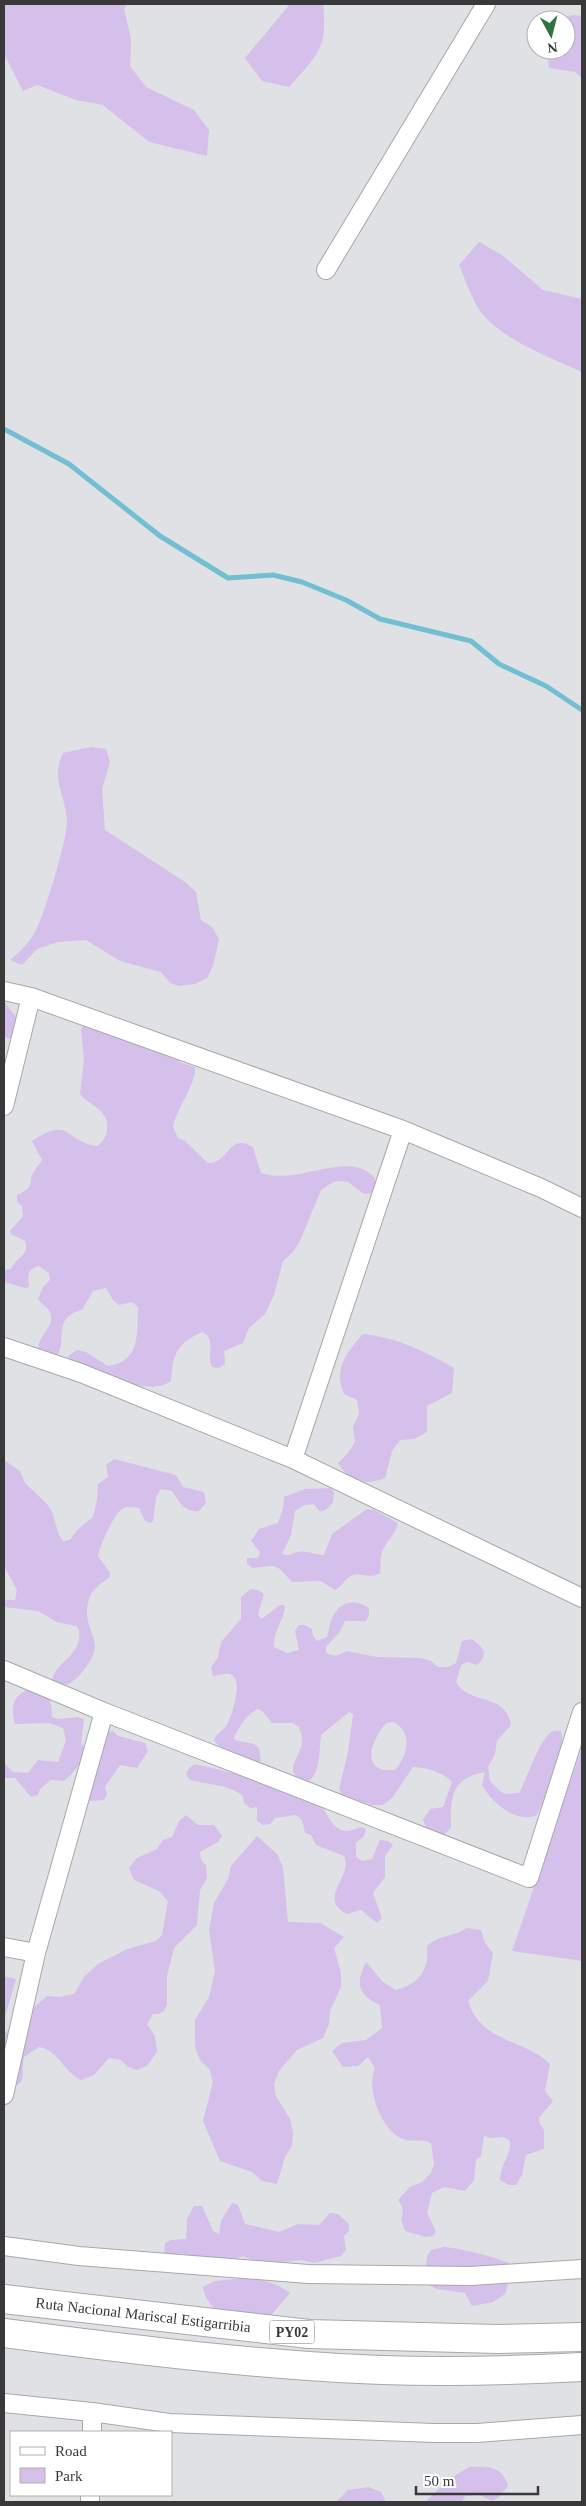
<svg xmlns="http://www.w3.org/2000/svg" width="586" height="2506" viewBox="0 0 586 2506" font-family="Georgia,serif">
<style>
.green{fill:#d5bfeb;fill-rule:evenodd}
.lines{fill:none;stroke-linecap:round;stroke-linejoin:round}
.stream{stroke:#72bfd3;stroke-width:5}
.minor-casing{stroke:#a7a8ab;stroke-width:20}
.trunk-casing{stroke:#a7a8ab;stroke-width:30}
.minor{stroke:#fff;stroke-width:18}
.trunk{stroke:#fff;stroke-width:28}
.labels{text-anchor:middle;stroke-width:4;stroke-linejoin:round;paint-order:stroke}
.shield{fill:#fff;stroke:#747475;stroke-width:1}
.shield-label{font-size:14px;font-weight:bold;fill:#39393a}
.street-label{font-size:15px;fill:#39393a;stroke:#fff}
</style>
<rect width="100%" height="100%" fill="#e0e1e4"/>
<!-- green -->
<path class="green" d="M4,4H128L124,9L131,39L130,66L146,87L194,110L209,130L207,156L149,142L103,105L76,100L37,85L23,91L4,54Z
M290,4H323C328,49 317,55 289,87L262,81L245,58Z
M573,15L582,16V78L575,72L549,68L547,50H566V20H557Z
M479,242L502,255L543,290L582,299V372C550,357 510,343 485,317C473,304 466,281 459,265Z
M91,747L106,749L110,762L102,789L105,830L185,882L196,892L201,920L212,927L219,939L213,966L207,978L195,984L179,986L170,983L161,972L120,961L86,940L58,942L37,949L22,965L10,960C20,952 32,940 37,928C46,908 67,841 67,821C66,795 50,780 63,753Z
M4,1001C14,1017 19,1012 16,1035L10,1039L4,1036Z
M85,1024L173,1056L182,1063L195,1067C197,1083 176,1109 173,1127L178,1138L185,1141L208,1163C230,1163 228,1132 253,1147L261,1173C300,1186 348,1148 375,1178V1188L371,1193L364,1194L348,1182L341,1181L333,1182L321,1190L300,1241L293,1252L283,1261L274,1295L265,1314L249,1328L243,1343L224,1351L225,1364L219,1368L212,1367C206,1354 217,1338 202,1332C176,1344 173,1354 171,1381C148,1398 96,1372 71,1363L68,1356L77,1350L86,1352L108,1366C141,1362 137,1332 138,1307L132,1302L119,1305L113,1300L106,1288L93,1291L82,1310C48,1318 72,1347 53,1359L41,1355C31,1338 54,1331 51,1315C50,1308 42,1305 38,1299L43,1287L50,1280L49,1273L39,1266C26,1270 28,1276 29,1287L25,1288L4,1282V1270L11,1269C16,1257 30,1256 25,1241L11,1234L10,1231L23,1216L22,1206L17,1202V1195C37,1187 26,1182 35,1170C37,1166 40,1164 42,1160L32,1141C71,1115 64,1142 97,1146C103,1142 106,1137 107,1130C110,1110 91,1107 80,1094L84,1060L81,1029Z
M363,1334C396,1337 426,1352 454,1368L452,1393L427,1406V1432L414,1439L400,1440L392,1451L385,1478C364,1486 350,1482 338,1463L348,1453L355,1442L353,1427L359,1414L357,1400L344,1394C333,1369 347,1352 363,1334Z
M114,1459L176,1475L183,1487L204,1492L206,1503L199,1511C184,1513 179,1501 172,1491L161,1489L156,1497L153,1521L150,1523L145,1521L139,1508C133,1507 127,1506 122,1509C113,1515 100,1546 98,1556L110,1573V1577C102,1583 92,1589 89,1599C79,1634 111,1637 83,1671C75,1681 70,1685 57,1686L52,1682C53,1662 83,1657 79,1630L76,1626L57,1622L38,1611L4,1607V1600H15L17,1590L4,1566V1460L20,1471L25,1483L47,1504L52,1512L59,1535L63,1541L70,1540L77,1530L93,1517L97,1500L98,1484L108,1477L106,1465Z
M330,1488L334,1492L333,1502L326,1510L319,1511L314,1504L304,1505L295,1511L291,1535L282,1554C288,1557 292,1553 298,1552C307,1550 314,1555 324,1555L332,1534L367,1509L374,1510L398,1523C396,1534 386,1541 382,1552C380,1558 381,1566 380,1573C368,1580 360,1571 351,1576C344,1579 342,1587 335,1590L321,1581L292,1582L280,1569L273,1566L252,1568L247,1563V1558H258L260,1552L251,1541L259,1529L278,1523L283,1508L284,1497L305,1489Z
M251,1589L258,1590L264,1594L258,1614L260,1618H263L280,1605H284C288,1614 272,1631 274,1647L287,1653L299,1650L295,1631L299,1625H305L312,1629L313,1636L317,1641L327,1637C329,1630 330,1620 334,1614C343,1600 357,1600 369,1608V1615L366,1621H345L339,1633L326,1647V1653C334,1657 339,1656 346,1651L377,1657L421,1658L431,1661L438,1667H448L456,1663L462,1641L471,1639C483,1647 490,1653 477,1665L467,1662L461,1665L456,1682C469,1706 506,1692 511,1725L497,1741L495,1754L488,1767L490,1781L500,1791L505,1794L519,1793C527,1779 538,1743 550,1733C554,1730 557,1731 561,1731C568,1759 548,1790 537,1815C516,1824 492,1803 482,1785L485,1772C451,1778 450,1798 451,1828L441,1837L428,1832L423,1820L430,1809L443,1807L452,1782C445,1773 425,1767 413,1767L392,1798L383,1805H372L342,1795L339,1789L348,1752L353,1714L349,1712L321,1735C319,1750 321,1775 307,1782C278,1772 303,1758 302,1739C302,1735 300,1731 299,1727L293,1723H272L263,1712L258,1709C246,1715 240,1726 234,1737L235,1740L254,1744L259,1748L261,1761C248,1764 221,1751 214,1740C216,1733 223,1731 227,1725C232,1716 245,1676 229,1674C224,1673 218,1676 213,1676L211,1668L218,1657L221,1642L241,1619V1597ZM394,1722C413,1733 408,1755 395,1770C359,1774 371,1740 386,1723Z
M34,1687C49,1693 52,1700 52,1717C62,1722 73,1714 84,1719L81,1744L87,1748C83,1761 75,1772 64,1781L51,1780L40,1789L38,1795L31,1797L15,1778H4V1763L13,1772L28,1773L38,1760L58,1762L66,1740L63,1728L49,1723L15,1724C10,1705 13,1694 34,1687Z
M113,1731L118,1736L145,1743L148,1751L137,1768L120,1765L105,1787L107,1794L104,1800L91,1801L84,1798L104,1732Z
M582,1748V1961L512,1951Z
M195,1764L267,1781L301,1798L320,1802C326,1812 333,1831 346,1831C354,1831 358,1825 366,1829L364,1836L356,1843V1857L362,1861L372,1859L380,1840L388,1841L393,1845L385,1856V1877L373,1893L382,1918L377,1923L361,1910L347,1914C316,1899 354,1876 344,1856L316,1845L311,1835L305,1833L302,1820L296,1815L275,1818L270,1824L263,1825L257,1821V1807L250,1808L244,1803L243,1796C228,1784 208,1785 190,1780L186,1774L189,1768Z
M186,1815L198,1825H214L222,1836L218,1842L200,1852L201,1860L206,1865L207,1878L200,1890L197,1925L174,1948L167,1976V2004L164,2011L158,2014H153L147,2024L155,2036L157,2052L147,2066L137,2070L128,2067L121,2060L109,2058L94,2075L81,2080C64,2073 59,2050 39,2047L24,2057C20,2073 30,2088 4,2086V2034L7,2031L47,1996L60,1997L74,1994L84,1977L98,1964L127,1949L156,1941L162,1935L168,1901L159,1891L134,1880L129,1868L137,1858L157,1849L163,1840L172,1837L179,1821Z
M257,1836L278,1855L283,1868L288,1922L320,1923L344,1937L334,1948L341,1973V1987L330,2011L329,2024L323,2038L297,2050L279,2071L274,2084L276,2096L290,2119L293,2132L292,2146L285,2157L277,2184L262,2181L252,2172L220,2161L203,2121L213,2082L210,2070L200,2060L195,2047V2020L209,1997L215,1971L209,1930L214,1903L228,1879L231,1866Z
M467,1928L481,1930L485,1943L493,1953L488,1981L468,2001C482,2044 523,2038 550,2064L545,2091L553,2101L539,2118L540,2124L544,2130V2149L526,2155L522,2175L516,2185H509L500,2180C500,2166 512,2152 510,2141L504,2137L491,2138L484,2136L481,2156L476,2160L474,2180L465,2191L444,2187L432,2193L427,2213L436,2231L433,2236L426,2237L405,2231L401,2219C404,2211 403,2207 398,2200L410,2187L422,2182L431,2173L434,2164L431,2143C421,2138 410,2143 400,2138C380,2127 366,2088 375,2068L368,2057L358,2066L343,2067L332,2051L342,2043L366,2040L382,2028L380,2005C358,1995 355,1983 366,1962L383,1982L396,1990C413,1985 425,1977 427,1958C428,1953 426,1950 428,1945C439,1935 453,1937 467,1928Z
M4,1976L16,1979L4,2020Z
M232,2203L238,2205L245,2224L279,2232L298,2224L319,2225L330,2213L338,2214L349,2224V2231L344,2236L346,2250L341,2256L314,2263L301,2260L262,2264L243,2256L231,2261L187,2257L182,2253L175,2256H164L165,2243L171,2240L186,2239L187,2219L194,2206H202L213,2231L219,2234L221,2221Z
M444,2247C459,2248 501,2258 512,2265L514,2277L508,2283L505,2294L493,2302L472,2306L465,2293L437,2289L424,2283L427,2256L431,2250Z
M254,2277L279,2286L290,2293L272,2314L260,2321C234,2315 209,2318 203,2287L215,2281Z
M470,2467C487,2466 503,2466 508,2486L498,2498L492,2501L480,2495L465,2496L462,2502H426C435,2491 457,2472 470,2467Z
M369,2487L381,2492L386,2502H336L348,2490Z"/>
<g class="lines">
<!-- stream -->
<path class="stream" d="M4,429L69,464L160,536L228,578L273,575L302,582L346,600L380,619L471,641L499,664L546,686L582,710"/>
<!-- minor casing -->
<g class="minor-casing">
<path id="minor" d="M326,270L486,4
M4,991L31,997L403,1130L541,1188L582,1208
M4,1106L31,997
M4,1347L81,1373L293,1459L582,1598
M293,1459L403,1130
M4,1670L104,1712L529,1878L582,1712
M4,1947L36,1953
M4,2095L36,1953L104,1712
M4,2246L79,2256L308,2274L471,2276L582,2269
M4,2403L92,2412L169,2423L434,2433H477L582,2425
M92,2432V2412
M90,2502V2495"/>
</g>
<!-- trunk casing -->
<g class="trunk-casing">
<g id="trunk">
<path id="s1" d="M4,2299L309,2334L498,2339L582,2337"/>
<path d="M4,2333C105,2346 207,2359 309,2366C399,2373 492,2372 582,2367"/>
</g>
</g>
<!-- minor -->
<use href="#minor" class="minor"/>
<!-- trunk -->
<use href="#trunk" class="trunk"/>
</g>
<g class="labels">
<!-- shield labels -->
<rect class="shield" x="269.5" y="2320.5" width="45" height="23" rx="4"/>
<g class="shield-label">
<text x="292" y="2337">PY02</text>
</g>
<!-- street labels -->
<g class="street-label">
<text dy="5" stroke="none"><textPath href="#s1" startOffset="140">Ruta Nacional Mariscal Estigarribia</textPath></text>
</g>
</g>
<!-- border -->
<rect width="586" height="2506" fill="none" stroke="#39393a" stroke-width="10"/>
<!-- legend -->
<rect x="10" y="2431" width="162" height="65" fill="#ffffff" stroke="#b0b0b0"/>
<rect x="20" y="2447" width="25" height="8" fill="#ffffff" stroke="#b0b0b0"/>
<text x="55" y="2456" font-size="15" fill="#39393a">Road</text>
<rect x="20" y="2468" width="25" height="15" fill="#d5bfeb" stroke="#b0b0b0"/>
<text x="55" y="2481" font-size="15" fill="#39393a">Park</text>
<!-- north arrow -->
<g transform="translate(551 35) rotate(173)"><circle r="24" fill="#ffffff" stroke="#b0b0b0"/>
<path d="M0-4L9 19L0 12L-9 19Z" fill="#2e7440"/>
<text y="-8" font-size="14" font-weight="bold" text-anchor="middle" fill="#39393a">N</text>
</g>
<!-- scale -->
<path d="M416 2486v8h122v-8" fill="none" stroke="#39393a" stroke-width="2.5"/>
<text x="424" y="2486" font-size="15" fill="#39393a" stroke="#ffffff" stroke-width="4" paint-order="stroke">50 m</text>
</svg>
